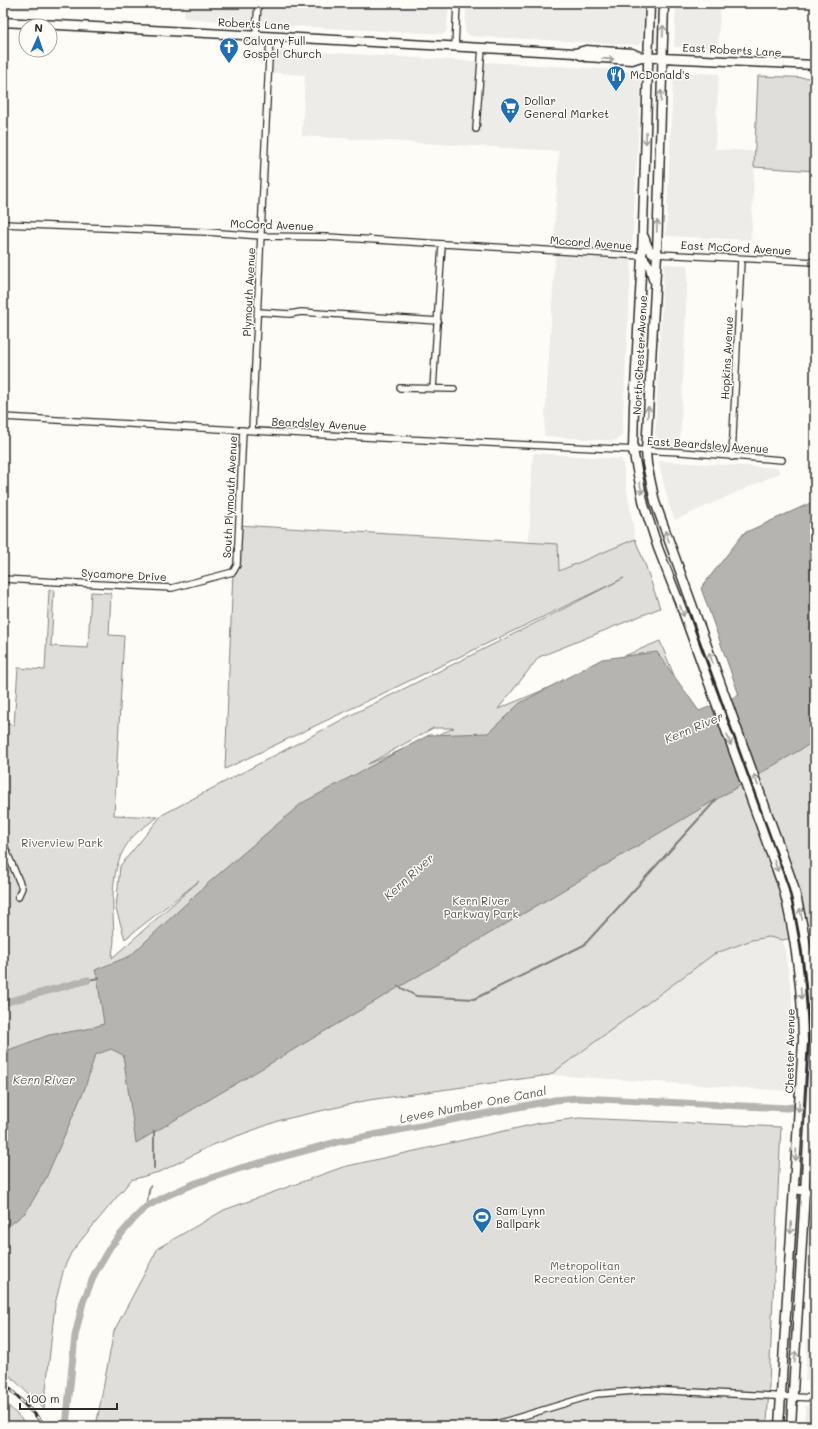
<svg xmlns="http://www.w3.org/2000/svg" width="818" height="1429" viewBox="0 0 818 1429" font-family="Mali,sans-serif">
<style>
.built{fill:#edece8}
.green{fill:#dfdeda;stroke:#858482;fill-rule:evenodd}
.water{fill:#b5b4b1;stroke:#7e7d7b}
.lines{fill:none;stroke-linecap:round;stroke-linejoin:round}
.stream{stroke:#7e7d7b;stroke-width:2}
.canal{stroke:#b5b4b1;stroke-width:7}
.minor-casing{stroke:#2b2b2b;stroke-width:8}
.secondary-casing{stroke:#2b2b2b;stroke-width:11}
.minor{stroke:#fdfcf7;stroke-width:5.5}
.secondary{stroke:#fdfcf7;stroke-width:8}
.rail-casing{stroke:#2b2b2b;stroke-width:3.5}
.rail{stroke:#fdfcf7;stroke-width:2;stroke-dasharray:6;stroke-linecap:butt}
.oneway{stroke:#9e9e9b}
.labels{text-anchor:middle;stroke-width:3;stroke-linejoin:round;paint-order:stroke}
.street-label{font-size:11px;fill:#2b2b2b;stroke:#fdfcf7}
.poi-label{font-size:11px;fill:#2b2b2b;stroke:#fdfcf7;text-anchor:start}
.park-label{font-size:11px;fill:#585857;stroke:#fdfcf7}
.water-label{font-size:12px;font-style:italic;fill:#5b5b5a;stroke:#fdfcf7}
</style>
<rect width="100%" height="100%" fill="#fdfcf7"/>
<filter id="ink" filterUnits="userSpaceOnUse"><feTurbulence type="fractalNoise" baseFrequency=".025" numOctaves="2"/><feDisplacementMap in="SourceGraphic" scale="8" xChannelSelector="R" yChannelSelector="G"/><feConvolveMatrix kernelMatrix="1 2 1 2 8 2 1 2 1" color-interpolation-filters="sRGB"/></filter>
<g filter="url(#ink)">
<!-- built -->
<path class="built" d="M3,3H38L37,11L3,9Z
M185,3H449L447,29L446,32L443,34L270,25L184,18Z
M466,3H507L606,9L607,3H644L642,40L638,45L470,36L465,32Z
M676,3H702V6H720L718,49L674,47Z
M267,49L638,71L641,74L639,118L622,436L614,441L544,436L555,257L554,236L559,151L302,136L305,75L266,72Z
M678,72L719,74L715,149L755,151L751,240L666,236L673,78L674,75Z
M664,264L688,265L680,445L662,444L655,435Z
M533,453L622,459L635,539L559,572L558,544L529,542Z
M660,461L778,468L780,473L675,520L669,505L659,464Z
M769,937L783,940L792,995L789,1091L550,1075L714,954L752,940Z
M815,1220V1382L805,1381Z
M809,1404H815V1426H804L805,1407Z"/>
<!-- green -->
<path class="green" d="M758,76L815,78V171L754,167Z
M815,515V932L783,940L769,937L752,940L714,954L550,1075L369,1100L281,1120L210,1146L162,1171L131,1180L82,1239L71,1253L64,1268L55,1304L44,1409L3,1369V723L14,725L18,668L45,670L49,590H54L51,646L88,648L91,592L111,593L109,635L124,636L114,815L158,817C149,824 138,830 131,839C108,866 113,906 114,939C114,945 112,952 112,958L199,881L125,939L116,909L120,866L162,815L351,715L500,641L624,578L225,769L233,572L238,525L558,544L559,571L635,539L646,567L660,608L539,657L498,709L660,641L692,720L750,696ZM433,728H454L368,764Z
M579,1118L781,1127L767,1426H96L114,1331L158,1248L224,1210L343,1167L540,1123Z
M3,1400L28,1426H3Z"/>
<!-- water -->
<path class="water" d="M815,501V741L136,1143L123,1055L111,1049L95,1055L85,1088L46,1178L26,1212L3,1231V1052L49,1035L87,1029L104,1024L97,977L95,970L130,956L206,885L302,803L429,735L488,733L520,703L602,659L657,652L699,711L739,695L701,588L744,533Z"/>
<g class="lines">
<!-- stream -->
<path class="stream" d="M88,980L99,978
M398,986L416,996L474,999L584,945L716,800
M154,1131V1168
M146,1207L150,1186"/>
<!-- canal -->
<path class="canal" d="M3,1003L88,980
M66,1426L75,1336L83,1302L95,1273L110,1247L134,1219L146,1207L166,1196L196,1183L241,1168L337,1142L555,1100L577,1098L600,1099L787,1108L815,1103"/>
<!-- minor casing -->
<g class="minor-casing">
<path id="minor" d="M256,35L258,3
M455,47L457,3
M476,129L482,47
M3,224L207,232L262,236L327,237L642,256
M657,254L815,262
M258,312L290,314L301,312L438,321
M400,388L454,389
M433,389L442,245
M3,417L382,438L681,452L782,460
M252,430L270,36
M732,457L741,259
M3,579L172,588L233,572L237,565L243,430
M3,843L22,888L18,897
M490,1426L596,1394L648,1390L815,1398"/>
</g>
<!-- secondary casing -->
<g class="secondary-casing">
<path id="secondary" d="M650,3L642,256L634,406L633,450L644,505L658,548L683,612L783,887C796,938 802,989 803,1041L779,1426
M664,3L657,254L646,451L647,464L655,502L793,884C807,936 813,987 814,1041L791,1426
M3,22L575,53L586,50L632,53L641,57L815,65
M575,53L586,57L632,60L641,57
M644,237C647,244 648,253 657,254
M642,256L650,267L653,279
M800,1190L815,1191"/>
</g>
<!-- minor -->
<use href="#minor" class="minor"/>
<!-- secondary -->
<use href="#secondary" class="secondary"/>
<!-- rail casing -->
<g class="rail-casing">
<path id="rail" d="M3,1382L46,1426"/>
</g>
<!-- rail -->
<use href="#rail" class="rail"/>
</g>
<!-- one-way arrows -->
<defs><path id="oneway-shaft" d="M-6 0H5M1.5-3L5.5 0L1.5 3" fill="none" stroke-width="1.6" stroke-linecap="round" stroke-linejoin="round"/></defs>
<g class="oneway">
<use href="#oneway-shaft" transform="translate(663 31) rotate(-88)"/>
<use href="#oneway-shaft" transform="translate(608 59) rotate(4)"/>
<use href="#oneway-shaft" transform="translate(661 96) rotate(-88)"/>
<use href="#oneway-shaft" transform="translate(646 138) rotate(92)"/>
<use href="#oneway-shaft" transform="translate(657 226) rotate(-88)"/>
<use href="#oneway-shaft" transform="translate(648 412) rotate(-87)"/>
<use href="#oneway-shaft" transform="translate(641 488) rotate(78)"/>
<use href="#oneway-shaft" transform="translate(667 536) rotate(-110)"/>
<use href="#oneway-shaft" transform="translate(682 611) rotate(70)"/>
<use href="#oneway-shaft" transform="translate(711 658) rotate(-110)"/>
<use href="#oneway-shaft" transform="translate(729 740) rotate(70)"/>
<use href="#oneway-shaft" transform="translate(756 780) rotate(-110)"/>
<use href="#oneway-shaft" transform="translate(776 866) rotate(71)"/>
<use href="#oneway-shaft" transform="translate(801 914) rotate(-102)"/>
<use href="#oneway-shaft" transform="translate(801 993) rotate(86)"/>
<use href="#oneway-shaft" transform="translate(799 1106) rotate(94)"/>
<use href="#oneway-shaft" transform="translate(796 1155) rotate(93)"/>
<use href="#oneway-shaft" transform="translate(791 1228) rotate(93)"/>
<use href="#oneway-shaft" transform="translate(795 1357) rotate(-86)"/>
</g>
</g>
<!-- icons -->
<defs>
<g id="church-pin" transform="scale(1)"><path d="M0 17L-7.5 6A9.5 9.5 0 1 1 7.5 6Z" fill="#1f6fb2" stroke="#fdfcf7"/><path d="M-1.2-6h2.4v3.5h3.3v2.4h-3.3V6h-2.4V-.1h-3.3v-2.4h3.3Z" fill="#fff"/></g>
<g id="restaurant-pin" transform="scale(1)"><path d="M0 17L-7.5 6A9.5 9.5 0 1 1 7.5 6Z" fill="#1f6fb2" stroke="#fdfcf7"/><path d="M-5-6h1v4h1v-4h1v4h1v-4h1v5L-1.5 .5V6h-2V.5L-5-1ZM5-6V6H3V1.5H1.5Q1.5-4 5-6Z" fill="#fff"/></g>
<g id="supermarket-pin" transform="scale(1)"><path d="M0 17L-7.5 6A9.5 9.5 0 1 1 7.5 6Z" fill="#1f6fb2" stroke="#fdfcf7"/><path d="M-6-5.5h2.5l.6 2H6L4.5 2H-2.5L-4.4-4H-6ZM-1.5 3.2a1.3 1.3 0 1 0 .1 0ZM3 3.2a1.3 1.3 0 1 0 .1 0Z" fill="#fff"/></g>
<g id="stadium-pin" transform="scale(1)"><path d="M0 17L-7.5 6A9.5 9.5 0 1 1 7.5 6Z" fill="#1f6fb2" stroke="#fdfcf7"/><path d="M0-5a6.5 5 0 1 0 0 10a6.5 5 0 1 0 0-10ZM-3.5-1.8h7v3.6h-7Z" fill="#fff"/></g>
</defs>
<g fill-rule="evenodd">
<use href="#church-pin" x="229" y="47"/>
<use href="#restaurant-pin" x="616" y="75"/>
<use href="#supermarket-pin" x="510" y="107"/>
<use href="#stadium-pin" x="482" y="1217"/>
</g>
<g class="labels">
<!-- street labels -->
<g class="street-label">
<text transform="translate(254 24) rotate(3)" y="4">Roberts Lane</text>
<text transform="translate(732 50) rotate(3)" y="4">East Roberts Lane</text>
<text transform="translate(272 225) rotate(2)" y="4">McCord Avenue</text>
<text transform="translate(591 243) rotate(4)" y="4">Mccord Avenue</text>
<text transform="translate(736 248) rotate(3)" y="4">East McCord Avenue</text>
<text transform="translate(249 292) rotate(-87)" y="4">Plymouth Avenue</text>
<text transform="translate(640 355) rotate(-87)" y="4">North Chester Avenue</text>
<text transform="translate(727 358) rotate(-87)" y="4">Hopkins Avenue</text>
<text transform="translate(319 424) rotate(3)" y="4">Beardsley Avenue</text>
<text transform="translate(708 445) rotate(4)" y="4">East Beardsley Avenue</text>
<text transform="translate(230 497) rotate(-87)" y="4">South Plymouth Avenue</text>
<text transform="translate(124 575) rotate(3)" y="4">Sycamore Drive</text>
<text transform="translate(790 1051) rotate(-89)" y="4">Chester Avenue</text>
</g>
<!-- poi labels -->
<g class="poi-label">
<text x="243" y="45">Calvary Full<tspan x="243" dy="13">Gospel Church</tspan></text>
<text x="630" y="79">McDonald's</text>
<text x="524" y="105">Dollar<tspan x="524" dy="13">General Market</tspan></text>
<text x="496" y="1215">Sam Lynn<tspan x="496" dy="13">Ballpark</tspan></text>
</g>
<!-- park labels -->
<g class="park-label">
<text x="62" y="847">Riverview Park</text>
<text x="481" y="905">Kern River<tspan x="481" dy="13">Parkway Park</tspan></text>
<text x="585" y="1270">Metropolitan<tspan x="585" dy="13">Recreation Center</tspan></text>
</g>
<!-- water labels -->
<g class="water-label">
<text transform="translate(694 728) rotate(-23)" y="4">Kern River</text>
<text transform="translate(409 877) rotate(-42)" y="4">Kern River</text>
<text x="44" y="1084">Kern River</text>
<text transform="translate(473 1105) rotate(-11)" y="4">Levee Number One Canal</text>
</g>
</g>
<!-- margin -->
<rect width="818" height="1429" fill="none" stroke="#fdfcf7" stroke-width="16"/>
<rect x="8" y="8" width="802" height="1413" fill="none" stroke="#2b2b2b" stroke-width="1.5" filter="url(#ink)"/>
<!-- north arrow -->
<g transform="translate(38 38) rotate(3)"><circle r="19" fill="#fdfcf7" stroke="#a9a8a5"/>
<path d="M0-3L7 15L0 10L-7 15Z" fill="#1f6fb2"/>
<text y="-6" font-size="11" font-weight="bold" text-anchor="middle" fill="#2b2b2b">N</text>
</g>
<!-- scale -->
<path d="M20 1403v6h97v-6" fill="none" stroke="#2b2b2b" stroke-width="2"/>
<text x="26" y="1403" font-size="12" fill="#2b2b2b" stroke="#fdfcf7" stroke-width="3" paint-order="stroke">100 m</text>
</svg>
